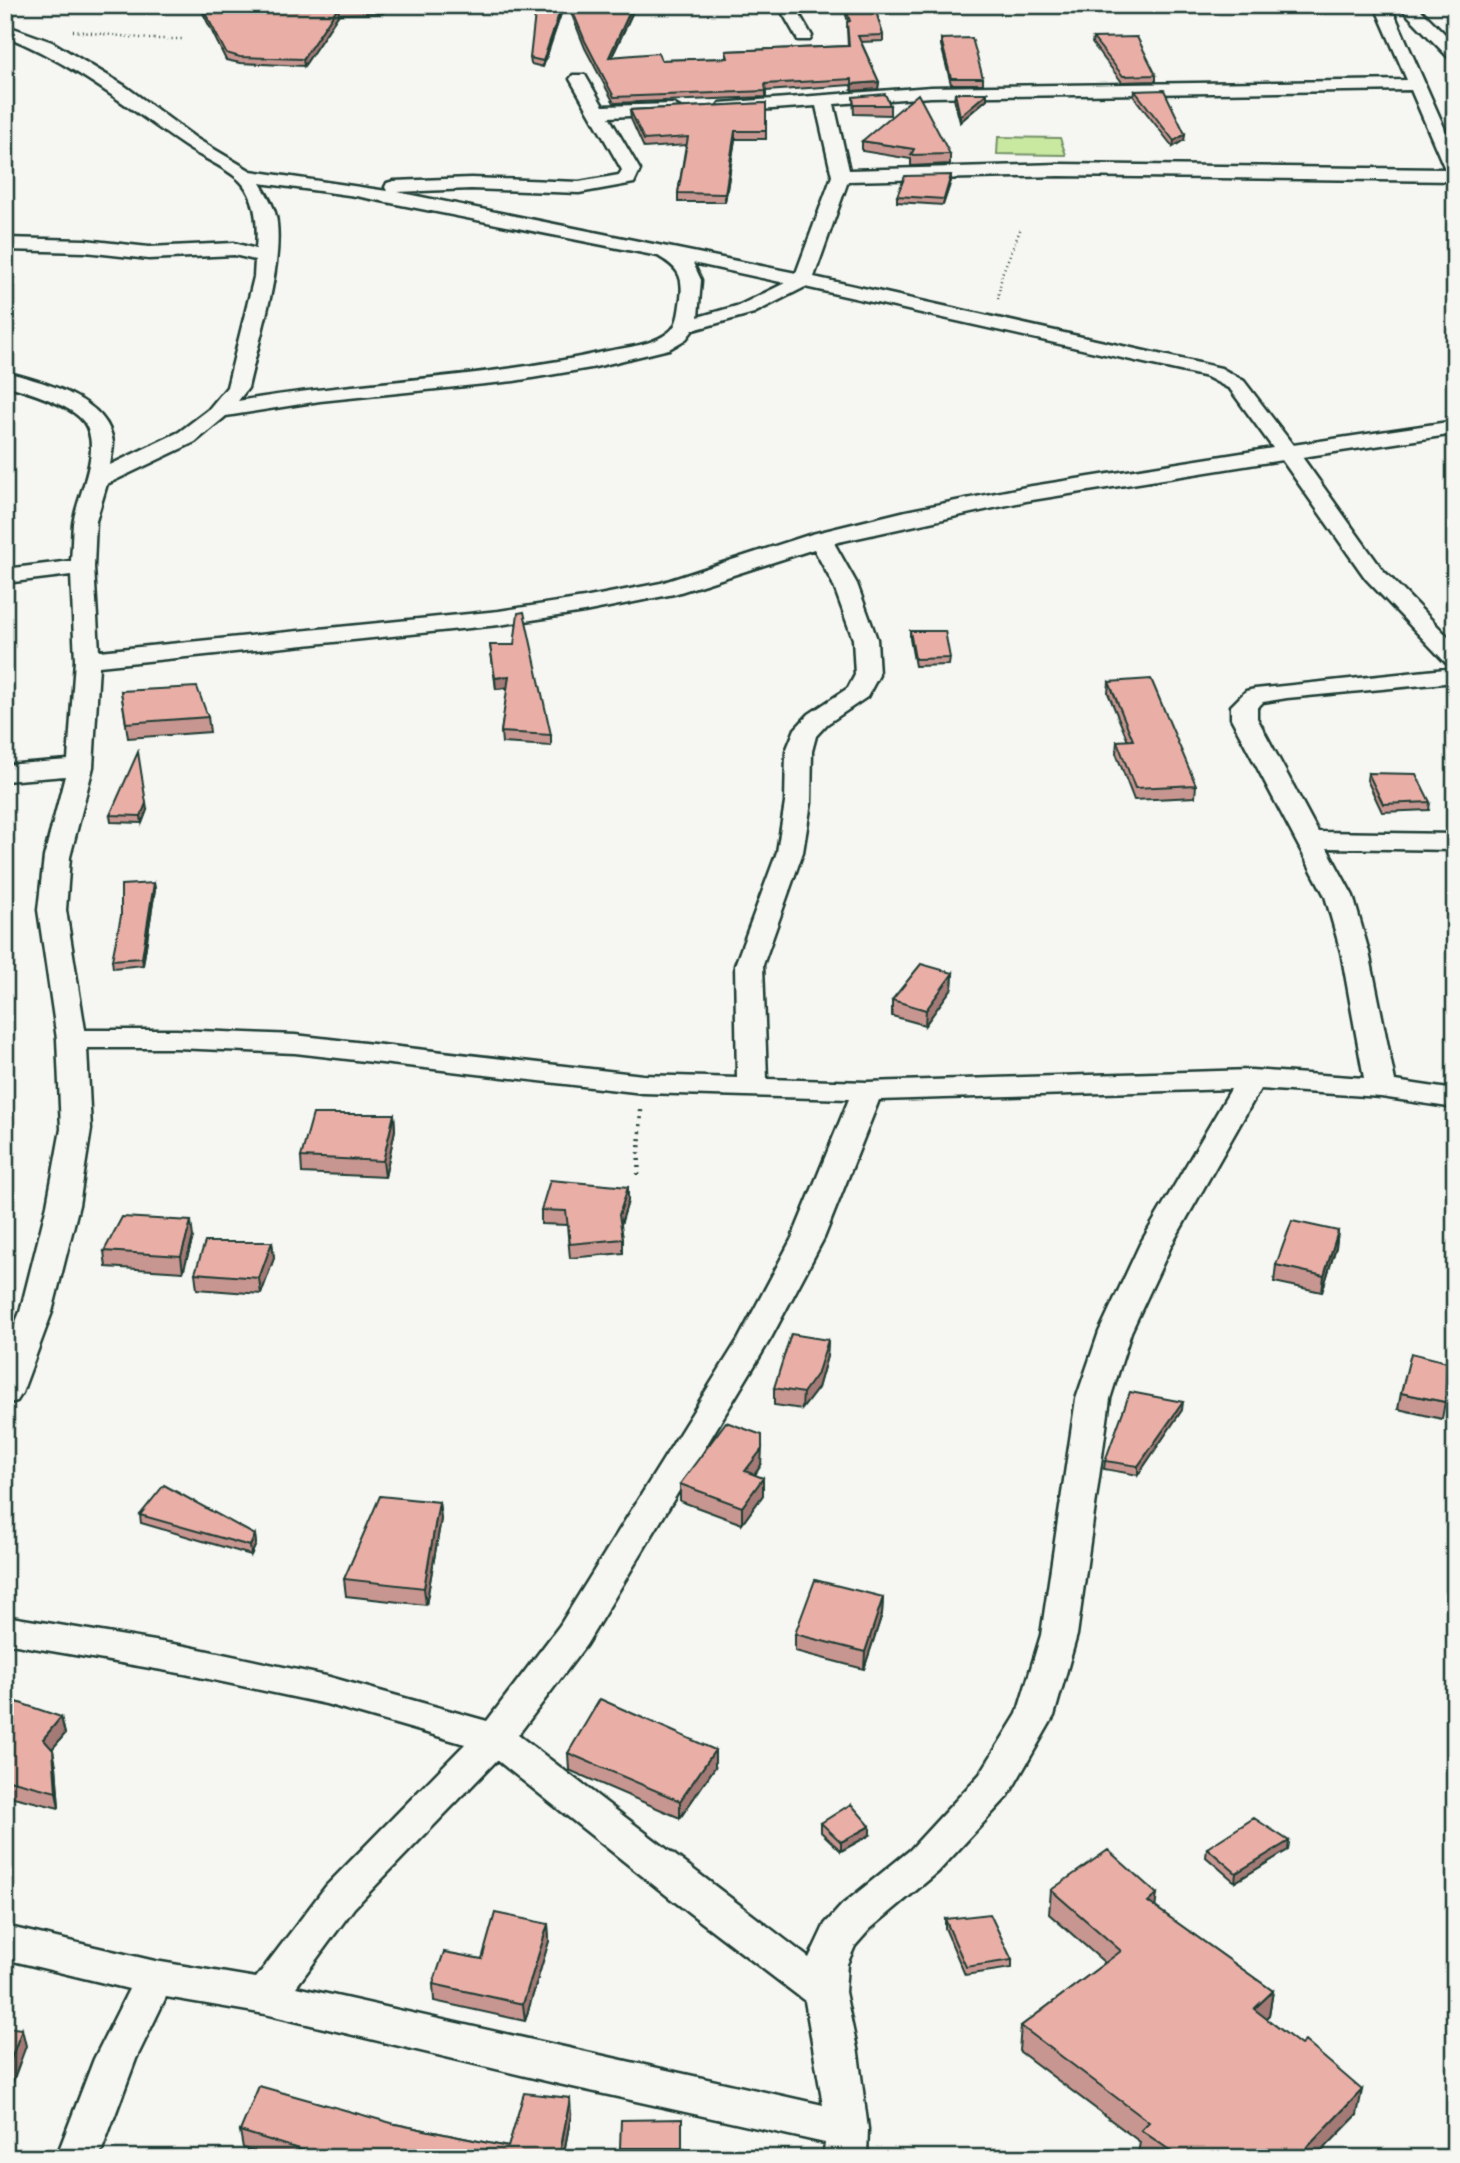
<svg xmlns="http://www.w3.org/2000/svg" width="1460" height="2163" viewBox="0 0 1460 2163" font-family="Mynerve,sans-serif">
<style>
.green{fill:#c9e8a0;stroke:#74926a;stroke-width:2}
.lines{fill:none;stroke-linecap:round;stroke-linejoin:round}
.street-casing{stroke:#1f3d34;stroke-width:5}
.path-far1{stroke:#1f3d34;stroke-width:2.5;stroke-dasharray:1 3.5;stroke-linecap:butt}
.path{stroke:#1f3d34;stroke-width:4.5;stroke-dasharray:2 5;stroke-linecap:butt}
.street{fill:#f6f6f2;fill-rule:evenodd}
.wall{fill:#c89690;stroke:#1f3d34;stroke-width:2}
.shaded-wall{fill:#a37a75;stroke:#1f3d34;stroke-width:2}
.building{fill:#e9afa7;stroke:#1f3d34;stroke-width:2}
</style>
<rect width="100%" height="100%" fill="#f6f6f2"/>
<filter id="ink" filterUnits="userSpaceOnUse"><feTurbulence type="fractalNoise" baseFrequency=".0143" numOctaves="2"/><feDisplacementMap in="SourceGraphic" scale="14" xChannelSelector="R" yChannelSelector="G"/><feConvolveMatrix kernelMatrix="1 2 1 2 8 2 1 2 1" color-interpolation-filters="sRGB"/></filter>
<g filter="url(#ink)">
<!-- green -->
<path class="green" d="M998,137L1060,138L1066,155L997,154Z"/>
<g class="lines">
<!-- street casing -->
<g class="street-casing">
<path id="street" d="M778,5H794L812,36L810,40H798Z
M1377,5H1393V11L1455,152V181L1059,176L848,181L814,277L1221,368L1244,381L1293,445L1455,421V434L1302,457L1382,569L1455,644V665L1446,663L1366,579L1282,460L1026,501L834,543L857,584L877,639L879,675L867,697L827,724L816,736L812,751L811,803L803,852L763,965L767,1079L867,1082L1251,1070L1364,1078L1341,952L1325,896L1231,718V706L1246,691L1255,689L1455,668V682L1287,698L1263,702L1257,708V718L1318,832L1455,834V850L1327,848L1353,896L1369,952L1395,1081L1455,1090V1108L1381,1097L1260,1089L1172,1244L1131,1332L1110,1399L1077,1635L1054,1716L1008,1796L938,1872L870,1929L855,1946L847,1964L845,1992L858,2053L868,2129L867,2158H823L825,2143L559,2084L265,2014L166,1997L136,2059L99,2158H56L94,2059L129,1989L5,1959V1926L155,1961L256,1978L326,1886L465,1744L326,1704L185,1674L5,1643V1616L185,1646L326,1676L487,1721L560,1625L739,1338L792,1238L849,1099L643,1093L295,1053L176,1048H87L91,1129L79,1205L52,1312L22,1393L17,1401L5,1404V1349L20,1312L47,1205L61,1129L57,1039L38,910L44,857L65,776L5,781V765L68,760L75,660L71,575L5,583V569L71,561C72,549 72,536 73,523C78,494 103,449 84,422C71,404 26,391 5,385V372C41,381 110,399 113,443C113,450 111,458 110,465L179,432L208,410L227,387L254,277L255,260L234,255L149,259L85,252L5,250V238L85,240L149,247L234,243L256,249C258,225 257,196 238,179C222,165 200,157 183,145C125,105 71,62 5,36V25L52,42L125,86L197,139L251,171L387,191L385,187L387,183L394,181L471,178L579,182L619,175L622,170L570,79L573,75H585L603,106L673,104L682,109L673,114L609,117L640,170L634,183L579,193L471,189L397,192L796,273L832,176L816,106L726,112L720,111L717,107L720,103L931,87L1407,80L1377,11ZM1411,90L1445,169L1059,164L849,170L834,104L931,97ZM260,183L356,196L658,256C677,267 684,275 681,298C679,309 679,325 669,332C653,345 628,347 608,351C487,379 361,380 238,401L248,388C259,339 282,271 277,223C276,208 267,195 260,183ZM693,263L785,283L740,305L698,317L701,280ZM805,287L1207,377L1230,389L1273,448L1026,487L906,511L812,534L661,583L584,598L499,611L99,651L94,567L96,521L107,484L195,442L226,416L320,401L514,381L591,368L669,349L686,339L693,330L754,313ZM814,549L833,584L853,639L855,675L848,688L809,714L795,729L786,751L785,803L777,852L735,965L737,1078L643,1075L295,1035L176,1030H85L66,910L70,857L93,767L99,666L499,625L584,612L674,594ZM1231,1089L1140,1244L1099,1332L1076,1399L1041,1635L1017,1714L980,1774L910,1850L842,1905L825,1924L809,1958L518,1735L586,1645L771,1338L824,1238L879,1100ZM497,1760L670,1898L805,2001L823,2105L296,1987L354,1908Z
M1398,5H1416L1455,44V59L1449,58Z"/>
</g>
<!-- path-far1 -->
<path class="path-far1" d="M73,31L150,39H185
M998,299L1002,274L1021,228"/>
<!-- path -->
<path class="path" d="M638,1175L641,1109"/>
<!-- street -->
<use href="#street" class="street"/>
</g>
<!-- wall -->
<path class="wall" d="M199,5H389L383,13L339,14L304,66L240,63L226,60Z
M564,5L543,67L531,64L530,58Z
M568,5H636L612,57L661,60L726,58V51L848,46L847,28L848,22L843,5H874L883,35V41L861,42L879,82L878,89L852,91L851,85L766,91V97L614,103L585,48Z
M1126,5H1199L1126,6Z
M1093,38L1156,75V81L1122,82L1092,43Z
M941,39L983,78V84H951L941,45Z
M1135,91L1185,134L1184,140L1173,147L1134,97Z
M955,93H987V99L960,122L954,99Z
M853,97L890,105V115L854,114Z
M766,103V139H735L725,202H678V193L686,145L644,148L631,119L630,110Z
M862,141L950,154V164L911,166V159L862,151Z
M951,181L943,205L897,202V196Z
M910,631L950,658L949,665L915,666L910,639Z
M490,645L551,735V746L502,743L501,732L508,688L496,689Z
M1109,682L1196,785L1195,797L1134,800L1116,753L1117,741H1128L1108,693Z
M121,691L208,717L210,732L128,738Z
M1368,773L1430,802L1429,810L1382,812L1367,780Z
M147,810L142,823L111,822L110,815Z
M154,883L155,890L143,965L113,968L112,960Z
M953,973L952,988L925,1025L892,1016V1000Z
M394,1114L395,1130L385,1177L302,1173L301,1157Z
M628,1187V1201L621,1225L623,1239V1253L570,1258L567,1225L541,1224V1210Z
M1338,1231L1336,1247L1322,1292L1274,1282L1276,1265Z
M193,1237L183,1272L106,1267L104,1251Z
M272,1242L274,1258L261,1294L197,1289L195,1273Z
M828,1340L827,1356L818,1388L802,1409L774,1405V1388Z
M1401,1393L1445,1402L1442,1419L1398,1409Z
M1182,1410L1138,1475L1104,1469L1105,1461Z
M761,1465L755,1475L763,1495L742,1524L680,1501V1484Z
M439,1502L441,1519L426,1605L346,1596L344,1579Z
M140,1515L255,1535L256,1544L251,1555L141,1523Z
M883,1597L882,1614L864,1669L795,1651V1634Z
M61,1717L65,1734L52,1749L56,1766L59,1808L5,1795V1720Z
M568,1753L715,1767L680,1818L569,1770Z
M821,1823L870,1835L841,1851L821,1832Z
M1289,1841L1288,1850L1235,1882L1206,1857L1207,1848Z
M1051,1890L1155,1907L1273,1991L1269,2015L1266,2018L1357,2115L1315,2158H1143L1138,2154L1140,2142L1019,2051L1021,2026L1105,1963L1049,1914Z
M945,1919L1012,1960V1968L965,1975L945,1928Z
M548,1924L549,1941L525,2021L434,2001L433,1984Z
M571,2115L563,2158H275L243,2148L240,2131L395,2124L508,2147Z
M682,2119V2156L620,2157V2148Z"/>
<!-- shaded-wall -->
<path class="shaded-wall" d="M383,5H389L383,13L382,7Z
M562,5H564L543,67V61Z
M633,5H636L609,63V57Z
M338,7L339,14L304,66L303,59Z
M879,82L878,89L852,91V84Z
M987,93V99L960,122V116Z
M735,131V139L725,202V194Z
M1185,134L1184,140L1173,147L1174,141Z
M951,175V181L943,205L944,199Z
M509,676L510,687L496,689L495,678Z
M146,803L147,810L142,823L141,816Z
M154,883L155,890L143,965L142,958Z
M953,973L952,988L925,1025L926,1010Z
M394,1114L395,1130L385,1177L383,1161Z
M628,1187V1201L619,1229V1215Z
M191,1221L193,1237L183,1272L181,1256Z
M1338,1231L1336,1247L1322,1292L1324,1276Z
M272,1242L274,1258L261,1294L259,1278Z
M828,1340L827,1356L818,1388L802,1409L803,1393Z
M1183,1402L1182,1410L1138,1475V1466Z
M762,1449L761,1465L745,1488V1471Z
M763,1478V1495L742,1524V1507Z
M439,1502L441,1519L426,1605L424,1588Z
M255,1535L256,1544L251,1555L250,1546Z
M883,1597L882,1614L864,1669L865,1652Z
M61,1717L65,1734L47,1755L43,1739Z
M53,1750L56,1766L59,1808L56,1792Z
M715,1750V1767L680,1818V1801Z
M870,1826V1835L841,1851V1842Z
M1289,1841L1288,1850L1235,1882L1236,1873Z
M1157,1894L1154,1918L1148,1902Z
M548,1924L549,1941L525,2021L523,2004Z
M1273,1991L1269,2015L1250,2033L1254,2009Z
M22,2029L26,2046L5,2103V2075Z
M1362,2090L1357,2115L1315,2158H1297Z
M570,2098L571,2115L563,2158H559Z"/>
<!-- building -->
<path class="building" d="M201,5H383L382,7H338L303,59L240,57L226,53Z
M536,5H562L543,61L530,58Z
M570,5H633L609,57L658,53L661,60L728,58L726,51L849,46L847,22L850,21L845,5H874L883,35L858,36L879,82L852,84V79L765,84L766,91L614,97L585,41Z
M1137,37L1156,75L1123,76L1093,38Z
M972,38L983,78H951L941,39Z
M1164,90L1185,134L1174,141L1135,91Z
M955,93H987L960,116Z
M885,94L890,105H854L853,97Z
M918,94L950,154L911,155L914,149L862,141Z
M766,103V131H735L725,194L678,193L688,137L644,140L630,110Z
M951,175L944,199L897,196L905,176Z
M524,612L551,735L501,732L509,676L495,678L490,645H514L518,613Z
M910,631H945L950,658L915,659Z
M1151,679L1196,785L1135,788L1117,741L1133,740L1109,682Z
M197,687L208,717L126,723L121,691Z
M138,752L146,803L141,816L110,815Z
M1368,773L1416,774L1430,802L1383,804Z
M154,883L142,958L112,960L121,916V885Z
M921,964L953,973L926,1010L892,1000Z
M313,1114H394L383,1161L301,1157Z
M550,1180L628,1187L619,1215L623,1239L570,1244L566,1211L541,1210Z
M122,1217L191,1221L181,1256L104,1251Z
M1292,1221L1338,1231L1324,1276L1276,1265Z
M205,1242H272L259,1278L195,1273Z
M791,1334L828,1340L818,1372L803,1393L774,1388Z
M1411,1353L1447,1362L1445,1402L1401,1393Z
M1130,1392L1183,1402L1138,1466L1105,1461Z
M726,1422L762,1435V1449L745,1471L763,1478L742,1507L680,1484Z
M164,1485L255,1535L250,1546L140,1515Z
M380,1496L439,1502L424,1588L344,1579Z
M815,1580L883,1597L865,1652L795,1634Z
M600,1699L715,1750L680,1801L568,1753Z
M17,1702L61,1717L43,1739L53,1750L56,1792L5,1779V1720Z
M851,1804L870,1826L841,1842L821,1823Z
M1254,1818L1289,1841L1236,1873L1207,1848Z
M1108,1850L1157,1894L1148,1902L1273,1991L1254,2009L1301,2045L1305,2041L1362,2090L1297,2158H1181L1141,2130L1149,2122L1021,2026L1121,1951L1051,1890Z
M495,1913L548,1924L523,2004L433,1984L444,1952L482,1959Z
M990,1914L1012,1960L966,1967L945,1919Z
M5,2027L22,2029L5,2075Z
M259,2086L395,2124L508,2147L524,2093L570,2098L559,2158H378L360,2154L359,2158H328L240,2131Z
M682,2119V2148H620L621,2120Z
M602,2152L601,2158H588Z"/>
</g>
<!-- margin -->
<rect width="1460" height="2163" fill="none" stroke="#f6f6f2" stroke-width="28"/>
<rect x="14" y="14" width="1432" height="2135" fill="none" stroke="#1f3d34" stroke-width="2.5" filter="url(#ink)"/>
</svg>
